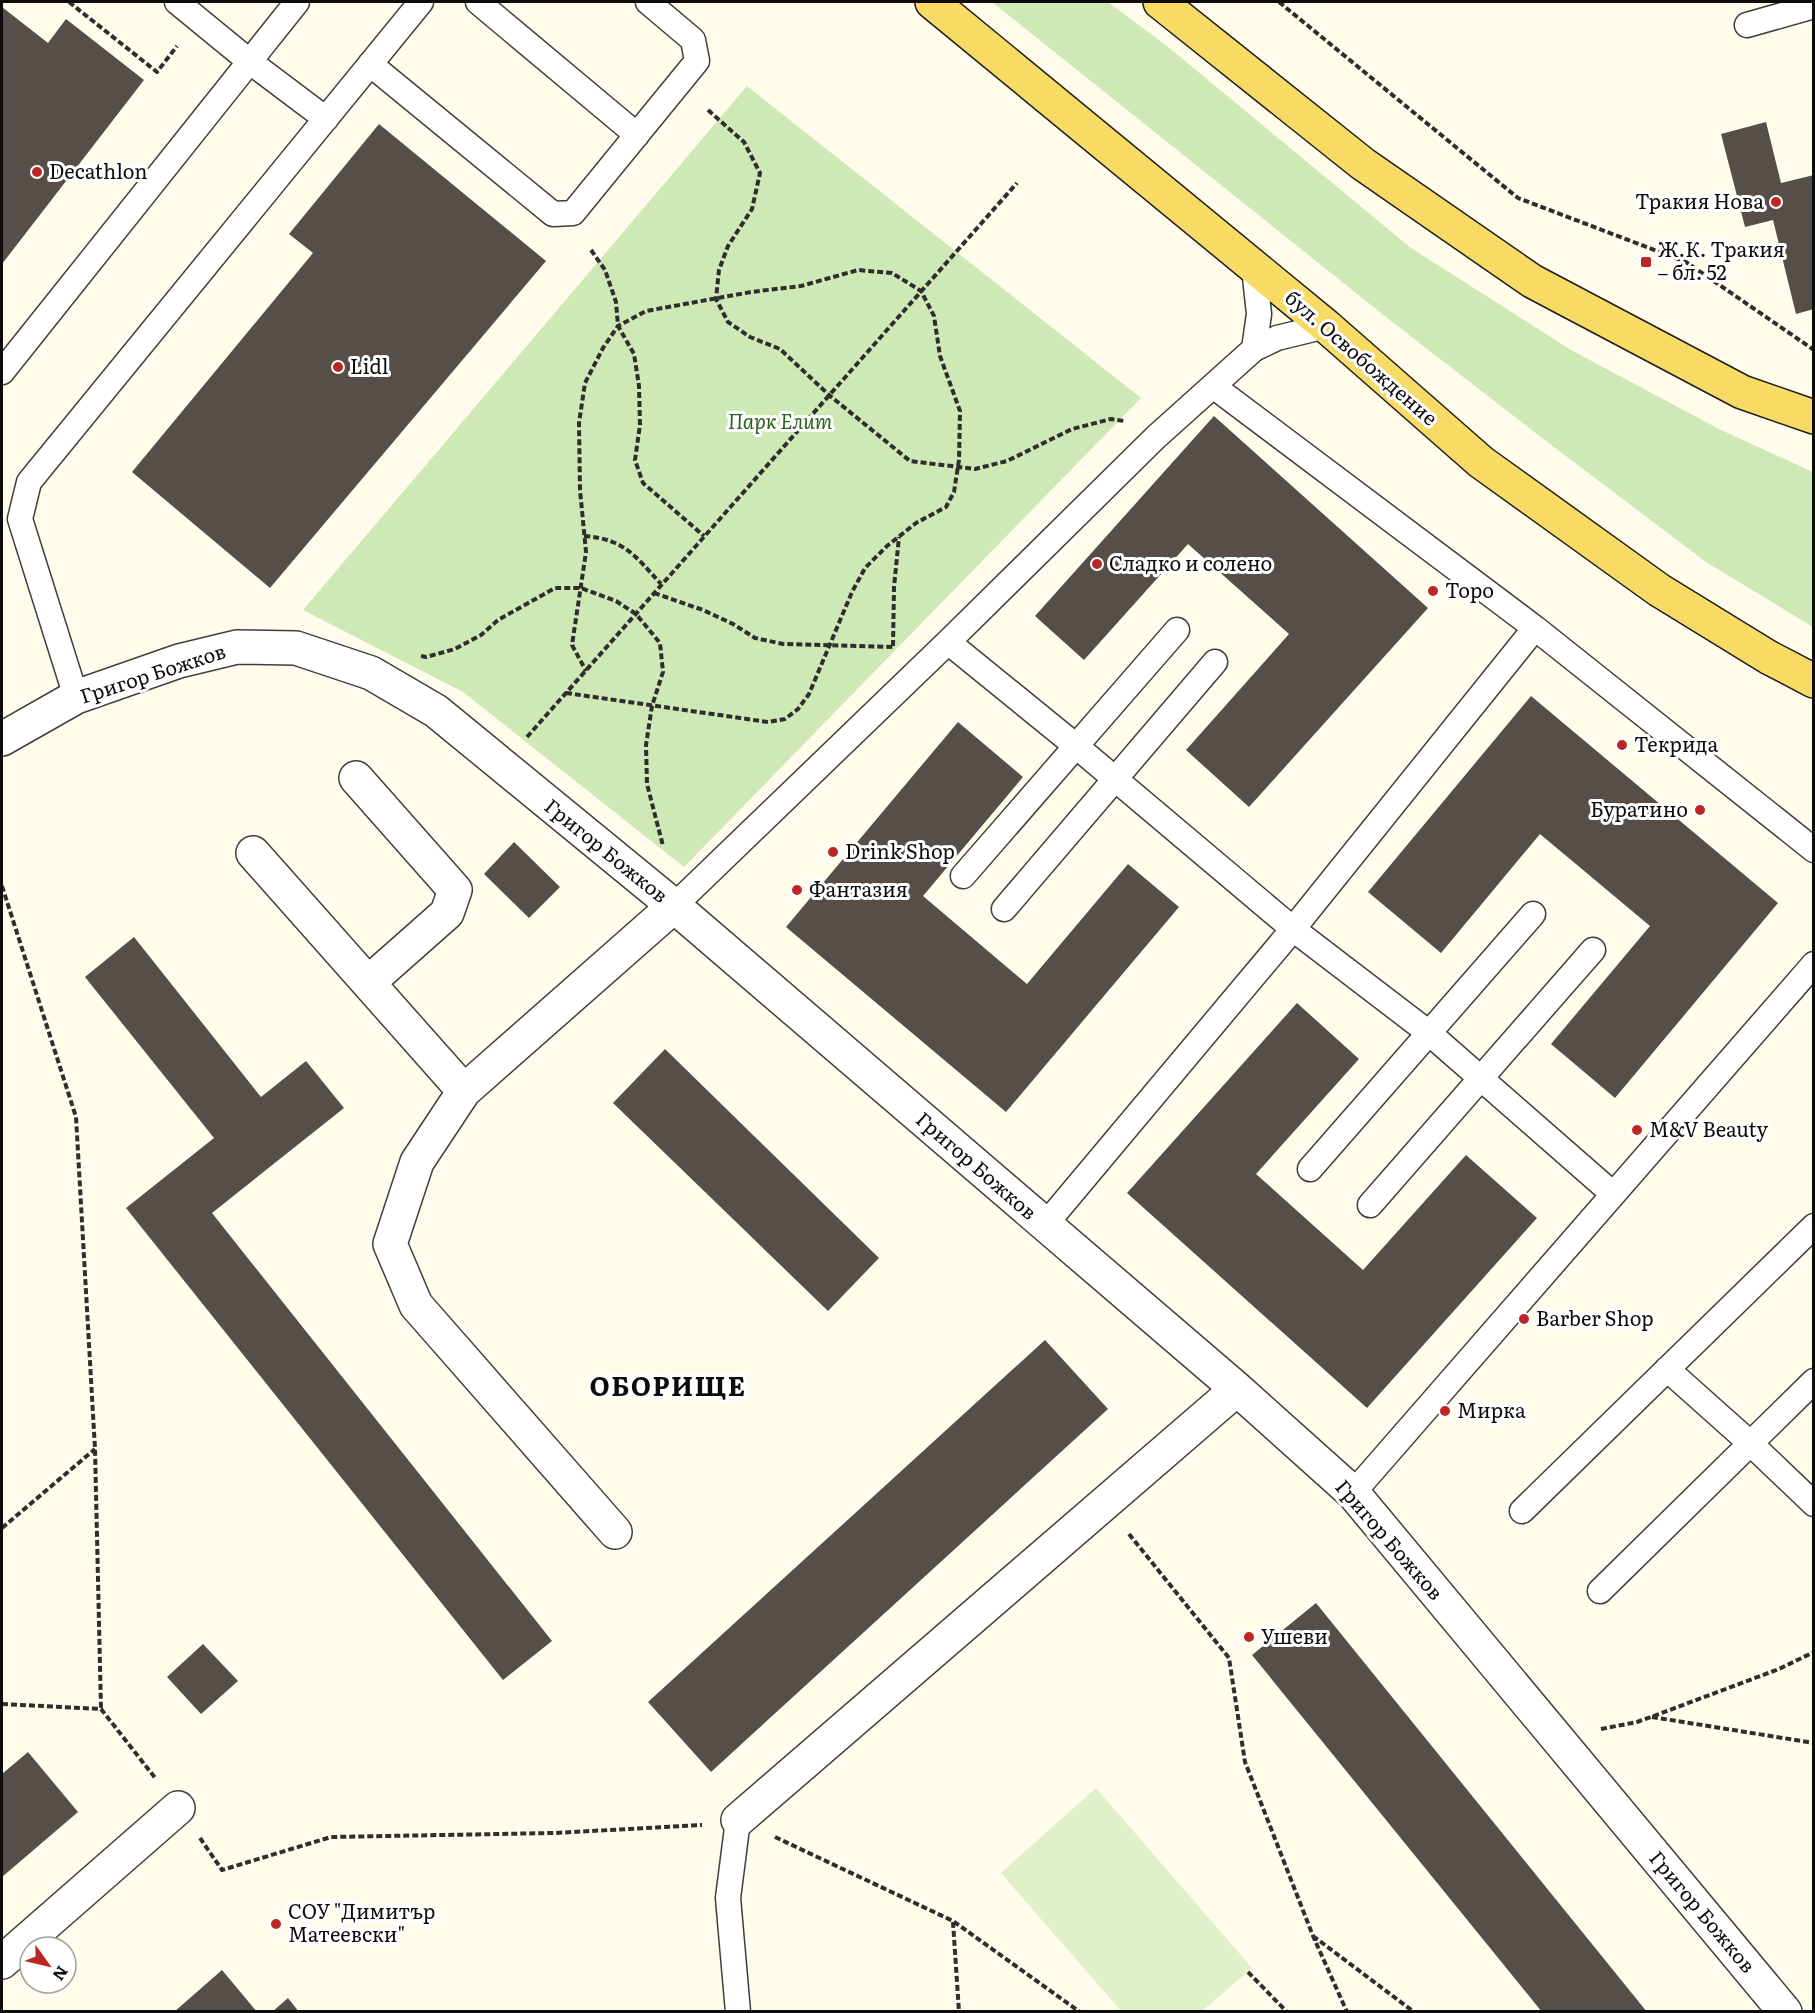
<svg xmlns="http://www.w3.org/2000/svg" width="1815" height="2013" viewBox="0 0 1815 2013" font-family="Literata,serif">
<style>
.green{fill:#cee8b6}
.pitch{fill:#e0f0c8}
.building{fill:#554e49}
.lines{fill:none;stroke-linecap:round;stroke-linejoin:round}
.service-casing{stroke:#3f3f3f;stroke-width:27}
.minor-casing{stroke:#3f3f3f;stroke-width:36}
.primary-casing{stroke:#1d1d1d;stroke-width:36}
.path{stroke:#2e2e2e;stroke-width:4;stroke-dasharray:6 3;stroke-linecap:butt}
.service{stroke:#fff;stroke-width:24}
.minor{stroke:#fff;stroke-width:33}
.primary{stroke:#f7db64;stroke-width:33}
.poi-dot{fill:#ba2726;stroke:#fff;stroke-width:2}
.labels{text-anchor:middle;stroke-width:6;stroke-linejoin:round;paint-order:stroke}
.poi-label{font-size:20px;fill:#0c0c0c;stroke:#fff;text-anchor:start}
.street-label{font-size:20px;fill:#0c0c0c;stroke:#fff}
.park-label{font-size:20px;font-style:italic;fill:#29631e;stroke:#fff}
.district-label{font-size:26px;font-weight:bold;letter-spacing:1.5px;fill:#0c0c0c;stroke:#fff}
</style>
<rect width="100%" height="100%" fill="#fffcec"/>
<!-- green -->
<path class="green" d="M992,2H1108L1167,46L1411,248L1571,350L1721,430L1813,472V627L1706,562L1542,438L1391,321Z
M747,86L1141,398L684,867L463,692L303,610Z"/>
<!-- pitch -->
<path class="pitch" d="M1096,1788L1252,1968L1202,2011H1121L1001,1873Z"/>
<!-- building -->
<path class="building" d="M2,7L48,43L66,19L144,80L2,264Z
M1766,122L1781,183L1814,175V309L1796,314L1773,220L1745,227L1721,134Z
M379,124L546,261L270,588L132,472L313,253L289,234Z
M1214,416L1428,608L1249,807L1186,750L1289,634L1188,544L1084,660L1035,616Z
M1531,696L1778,903L1615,1098L1551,1044L1650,926L1540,834L1441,953L1368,892Z
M958,722L1023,777L923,896L1027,984L1128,864L1179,907L1006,1112L786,927Z
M514,842L560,887L529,918L484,874Z
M134,937L261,1097L306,1061L344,1108L212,1213L552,1641L503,1680L126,1208L214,1138L85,977Z
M1297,1003L1359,1059L1256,1174L1363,1270L1466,1155L1537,1218L1367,1408L1127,1193Z
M665,1049L879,1258L828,1311L613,1103Z
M1045,1340L1108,1409L711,1772L648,1702Z
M1316,1603L1647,2012H1542L1252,1655Z
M203,1644L238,1681L201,1714L167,1677Z
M28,1752L78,1812L2,1877V1774Z
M222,1970L257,2012H174Z
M288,1998L299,2012H272Z"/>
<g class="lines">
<!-- service casing -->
<g class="service-casing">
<path id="service" d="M177,2L249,61L326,119
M478,2L637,135
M1747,25L1814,6
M370,64L553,214L573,213L697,61L693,40L648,2
M1254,268L1259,314L1254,349
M2,372L297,2
M1213,386L1535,628L1814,850
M948,642L1076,746L1293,929L1429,1033L1613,1194
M76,697L20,519L29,482L421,2
M963,876L1177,630
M674,906L948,642L1156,437L1254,349L1277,338L1326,326
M1004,909L1215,662
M1310,1169L1533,914
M1370,1205L1593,950
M1045,1225L1293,929L1535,628
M1667,1369L1750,1443L1814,1504
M1353,1493L1814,964
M1522,1511L1814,1226
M1600,1591L1814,1381
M738,1820L728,1898L738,2012"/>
</g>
<!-- minor casing -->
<g class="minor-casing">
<path id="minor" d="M2,739L76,697L179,661L237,647L296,648L371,673L436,711L674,906L1237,1389L1353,1493L1785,2012
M356,778L455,890L447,913L369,982
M253,853L464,1091
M615,1532L416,1305L390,1244L417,1162L464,1091L674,906
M738,1820L1237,1389
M2,1962L178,1808"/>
</g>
<!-- primary casing -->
<g class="primary-casing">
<path id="primary" d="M932,2L1326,326L1481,462L1659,590L1768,657L1814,681
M1160,2L1363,164L1532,281L1742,392L1814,417"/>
</g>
<!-- path -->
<path class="path" d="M69,2L157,72L177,46
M1279,2L1518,198L1686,262L1814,350
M708,110L744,142L760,173L752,209L728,246L719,270L716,299L728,322L750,337L780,349L829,395L910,461L975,469L1007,461L1072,429L1111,419L1124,421
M591,250L605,270L616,302L618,326L634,354L639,386L640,425L635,460L643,483L704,536
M584,536C625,539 636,557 661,584
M654,593L703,610L733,624L755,638L783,644L894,647
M893,646L894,587L899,537
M421,656L426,657L455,649L481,635L498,620L555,588H581L616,601L636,614L660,643L663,672L652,706L646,745L647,784L663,846
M566,693L768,722L785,719L798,709L809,694L852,592L865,568L887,546L916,523L946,507L954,492L959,460L960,411L940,356L934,316L921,291L892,273L858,270L801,286L751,292L646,311L618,326L603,348L585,383L579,423L580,490L586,552L572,645L586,671
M527,737L1017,183
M2,886L76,1117L95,1449L101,1709
M2,1528L95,1449
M1129,1534L1229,1658L1245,1762L1313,1936L1347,2012
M2,1704L101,1709L156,1779
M1652,1717L1814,1743
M1601,1729L1637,1722L1651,1717L1779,1669L1814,1652
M775,1837L953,1921L1080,2012
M200,1838L222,1870L331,1837L554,1833L702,1825
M953,1922L959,2012
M1313,1936L1414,2012
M1248,1972L1287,2012"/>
<!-- service -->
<use href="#service" class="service"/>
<!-- minor -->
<use href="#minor" class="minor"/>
<!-- primary -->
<use href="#primary" class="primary"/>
</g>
<!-- markers -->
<g class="poi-dot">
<circle cx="37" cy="172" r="6"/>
<circle cx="1776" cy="202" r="6"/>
<rect x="1640" y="256" width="12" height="12" rx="3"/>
<circle cx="338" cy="367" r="6"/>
<circle cx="1097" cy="564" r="6"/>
<circle cx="1433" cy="591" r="6"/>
<circle cx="1622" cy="745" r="6"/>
<circle cx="1700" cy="810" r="6"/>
<circle cx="833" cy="852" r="6"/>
<circle cx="797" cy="890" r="6"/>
<circle cx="1637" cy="1130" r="6"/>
<circle cx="1524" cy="1319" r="6"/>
<circle cx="1445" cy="1411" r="6"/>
<circle cx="1249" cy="1637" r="6"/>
<circle cx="276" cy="1924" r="6"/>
</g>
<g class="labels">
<!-- poi labels -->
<g class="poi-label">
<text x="49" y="179">Decathlon</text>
<text x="1764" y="209" text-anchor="end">Тракия Нова</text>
<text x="1658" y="257">Ж.К. Тракия<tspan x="1658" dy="23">– бл. 52</tspan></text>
<text x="350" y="374">Lidl</text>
<text x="1109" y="571">Сладко и солено</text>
<text x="1445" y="598">Торо</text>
<text x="1634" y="752">Текрида</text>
<text x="1688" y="817" text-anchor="end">Буратино</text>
<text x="845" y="859">Drink Shop</text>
<text x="809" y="897">Фантазия</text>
<text x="1649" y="1137">M&amp;V Beauty</text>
<text x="1536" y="1326">Barber Shop</text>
<text x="1457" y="1418">Мирка</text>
<text x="1261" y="1644">Ушеви</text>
<text x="288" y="1919">СОУ "Димитър<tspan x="288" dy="23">Матеевски"</tspan></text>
</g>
<!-- street labels -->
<g class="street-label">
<text transform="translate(1361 358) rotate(41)" y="7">бул. Освобождение</text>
<text transform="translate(153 674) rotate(-18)" y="7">Григор Божков</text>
<text transform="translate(606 851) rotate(39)" y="7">Григор Божков</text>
<text transform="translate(976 1166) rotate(41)" y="7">Григор Божков</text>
<text transform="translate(1389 1540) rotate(49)" y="7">Григор Божков</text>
<text transform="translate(1702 1912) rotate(50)" y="7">Григор Божков</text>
</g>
<!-- park labels -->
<g class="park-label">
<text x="780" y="429">Парк Елит</text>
</g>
<!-- district labels -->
<g class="district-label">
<text x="668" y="1396">ОБОРИЩЕ</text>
</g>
</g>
<!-- border -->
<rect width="1815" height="2013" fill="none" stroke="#0c0c0c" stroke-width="6"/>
<!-- north arrow -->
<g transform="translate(48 1965) rotate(124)"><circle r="28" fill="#ffffff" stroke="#9e9e9e" stroke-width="1.5"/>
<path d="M0-4.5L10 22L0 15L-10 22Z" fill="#ba2726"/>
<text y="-9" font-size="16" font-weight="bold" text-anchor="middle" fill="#0c0c0c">N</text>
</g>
</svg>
